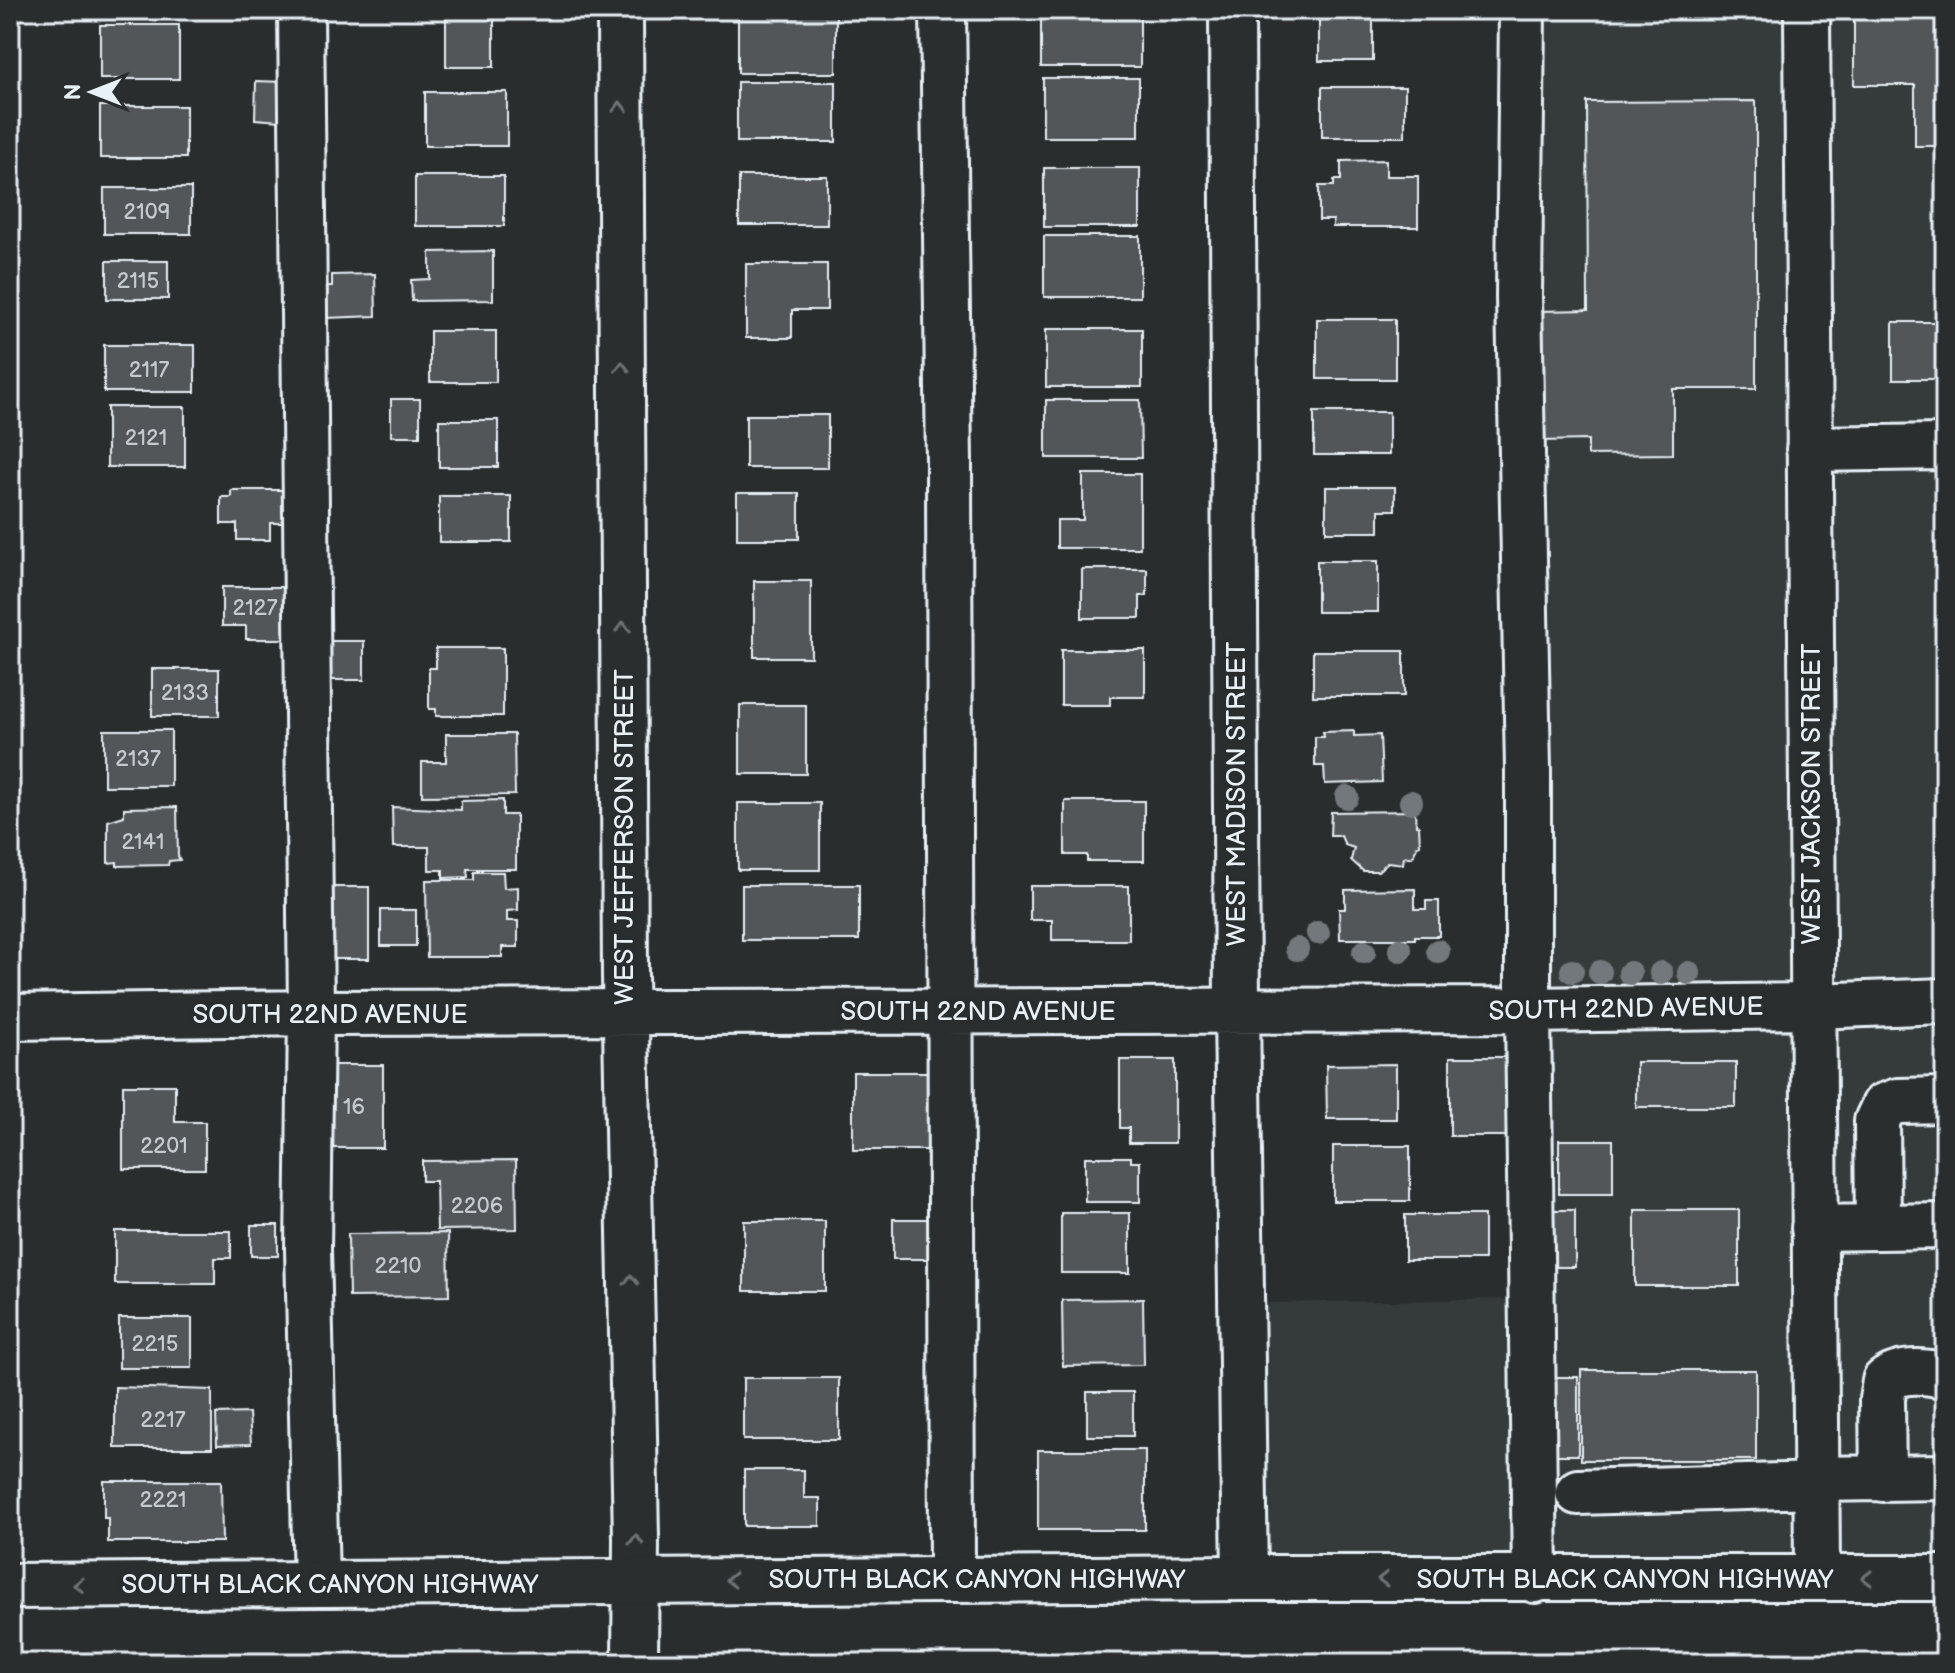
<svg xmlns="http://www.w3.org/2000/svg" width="1955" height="1673" viewBox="0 0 1955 1673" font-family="'Balsamiq Sans',sans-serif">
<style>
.built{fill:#363a3b}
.building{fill:#535759;stroke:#e8f1f8;stroke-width:2}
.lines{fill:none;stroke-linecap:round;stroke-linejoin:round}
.minor-casing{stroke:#e8f1f8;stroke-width:50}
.major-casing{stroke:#e8f1f8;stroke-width:50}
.minor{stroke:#2a2d2e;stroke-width:44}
.major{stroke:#2a2d2e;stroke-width:44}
.tree{fill:#73787b}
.oneway{stroke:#6c7275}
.labels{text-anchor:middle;stroke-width:7;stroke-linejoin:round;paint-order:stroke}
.number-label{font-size:22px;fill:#c3cad0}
.street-label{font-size:26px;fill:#e8f1f8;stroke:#2a2d2e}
</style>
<rect width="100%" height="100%" fill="#2a2d2e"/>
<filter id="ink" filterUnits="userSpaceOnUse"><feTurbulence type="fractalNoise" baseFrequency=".0125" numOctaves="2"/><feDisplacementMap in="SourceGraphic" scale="16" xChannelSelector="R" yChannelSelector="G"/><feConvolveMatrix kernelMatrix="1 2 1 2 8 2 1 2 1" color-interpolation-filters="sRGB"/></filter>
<g filter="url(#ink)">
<!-- built -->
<path class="built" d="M1502,10H1945V1555L1266,1558V1303L1510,1299Z"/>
<!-- building -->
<path class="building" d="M1041,10H1140V67H1041Z
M1319,10H1373V61H1319Z
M1854,10H1945V146H1915V85H1854Z
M738,14H836V73H738Z
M446,16H494V67H446Z
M100,25H179V79H100Z
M1043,78H1139V137H1043Z
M256,81L283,82L280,121L255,119Z
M737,82H836V142H737Z
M1322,87H1405V137H1322Z
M425,92H507V146H425Z
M1756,101V389H1673V454L1588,455V440L1540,441L1539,311L1588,310L1587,102Z
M100,106H186V158H100Z
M1386,160V176H1418V227H1333V220H1319V186H1334V180H1341V161Z
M1044,168H1140V227H1044Z
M415,176H504V226H415Z
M739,176H827V225H739Z
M104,188H191V234H104Z
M1044,236H1140V297H1044Z
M493,251V300L412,301L411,280L430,279V252Z
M107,261H168V299H107Z
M746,264H827V310H792V338H746Z
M375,274L376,316L326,318L324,286H332V275Z
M1317,319H1395V379H1317Z
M1893,322H1945V379H1893Z
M1046,329H1142V387H1046Z
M430,331H496V382H430Z
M104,345H195V392H104Z
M391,399H420V436H391Z
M1046,400H1140L1141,458H1046Z
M107,407H185V467H107Z
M1314,412H1389V455H1314Z
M746,415H828V468H746Z
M439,420H498V467H439Z
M1083,474H1140V548H1057V520H1083Z
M1326,487H1395V510H1379V532H1326Z
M231,490H285V523H270V540H237V524H221V497H231Z
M737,493H799V539H737Z
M439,496H511V542H439Z
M1317,561H1378V612H1317Z
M1082,569H1147V596H1140V618H1082Z
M754,581H811V657H754Z
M222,587H288V639H246V626H222Z
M319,641H364V680H319Z
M436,648H503V716H436V709H429V668H436Z
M1061,650H1145V697H1110V705H1061Z
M1313,651H1404V696H1313Z
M152,669H219V716H152Z
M740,705H806V774H740Z
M104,730H171V786H104Z
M1354,731V736L1380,735L1382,782L1325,784L1324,766H1315V737H1324L1323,732Z
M446,734H514L515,795L422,796V762H446Z
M503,800V815H516V869H467L468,877L443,878V870H429V847H393L392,807L461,810V801Z
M1065,801H1144V861H1087V855H1065Z
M738,803H820V870H738Z
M177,807L178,856L180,860L169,861L168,865L117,866V862L108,863V821L124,816V808Z
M1415,811L1416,825L1419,826L1420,845L1417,846L1412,858L1404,857L1403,864L1388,862L1378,871H1363L1351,860L1354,848L1345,845L1341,836H1330L1331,812Z
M474,872H503L504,888L518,887V910L507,911V921H518V947H502V957H427L426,880H474Z
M742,885H859V940H742Z
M1030,886H1129V940H1052V920H1030Z
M327,887H369V959H327Z
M1415,889V909H1426V901H1439V936H1415V939H1340L1339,909H1345V890Z
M381,910H416V946H381Z
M1450,1057H1511V1136H1450Z
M1120,1060H1175V1143H1129V1128H1120Z
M1636,1062H1736V1107H1636Z
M1396,1064V1119H1327L1326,1065Z
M326,1065H383V1148H326Z
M853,1072H927V1150H853Z
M123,1085H175V1122H205V1169H123Z
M1559,1140H1613V1194H1559Z
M1333,1146H1410V1201H1333Z
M1085,1157H1131V1162H1140V1202H1085Z
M516,1160L517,1229L437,1230L436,1181H422V1161Z
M1545,1210H1575V1267H1545Z
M1635,1210H1739V1286H1635Z
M1061,1213H1130V1273H1061Z
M1405,1215H1484V1260H1405Z
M893,1219H930V1259H893Z
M744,1221H825V1291H744Z
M251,1225H278V1256H251Z
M115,1231H231V1258H215V1284H115Z
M448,1233L449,1296L349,1297L348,1234Z
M1143,1299L1144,1365L1063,1366L1062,1300Z
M119,1318H192V1368H119Z
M1581,1370H1756V1460H1581Z
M1549,1377H1578V1455H1549Z
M743,1378H839V1440H743Z
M115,1387L212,1390V1448H115Z
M1087,1392H1133V1436H1087Z
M249,1413L251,1444L217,1445L216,1414Z
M1038,1450H1145V1530H1038Z
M744,1470H804V1498H820V1526H744Z
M104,1481H221L222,1542H108V1518H104Z"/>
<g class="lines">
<!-- minor casing -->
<g class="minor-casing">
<path id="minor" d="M301,10L311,1013L308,1249L316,1583
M620,10L625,975L636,1539L635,1663
M943,10L949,463L952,1580
M1232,10L1237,1011L1245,1578
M1522,10L1519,296L1528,770V1010L1535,1580
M1807,10L1817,1578
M1809,449L1945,447
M10,1017L311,1013L1528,1010L1813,1006L1945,1001
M1878,1227L1877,1121L1884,1106L1898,1101L1945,1100
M1814,1228L1945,1226
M1817,1479L1945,1477
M1883,1479L1882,1399L1885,1381C1900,1369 1924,1371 1943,1375L1945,1378
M1578,1492L1817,1485"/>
</g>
<!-- major casing -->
<g class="major-casing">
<path id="major" d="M10,1586L1245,1578H1945"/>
</g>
<!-- minor -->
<use href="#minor" class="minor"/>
<!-- major -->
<use href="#major" class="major"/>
</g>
<!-- trees -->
<g class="tree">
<circle cx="1347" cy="797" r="12"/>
<circle cx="1411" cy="802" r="12"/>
<circle cx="1318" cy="933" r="12"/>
<circle cx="1297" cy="949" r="12"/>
<circle cx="1400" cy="950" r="12"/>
<circle cx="1438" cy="951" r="12"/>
<circle cx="1364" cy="952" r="12"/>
<circle cx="1572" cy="971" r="12"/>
<circle cx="1600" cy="972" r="12"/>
<circle cx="1630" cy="973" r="12"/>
<circle cx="1661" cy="973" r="12"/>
<circle cx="1689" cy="973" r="12"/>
</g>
<!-- one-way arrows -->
<defs><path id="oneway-chevron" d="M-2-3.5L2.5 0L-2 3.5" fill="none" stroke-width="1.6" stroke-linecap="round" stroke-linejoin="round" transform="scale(2)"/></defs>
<g class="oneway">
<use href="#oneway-chevron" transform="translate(620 107) rotate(-90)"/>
<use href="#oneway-chevron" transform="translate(622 367) rotate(-90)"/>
<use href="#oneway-chevron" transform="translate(623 627) rotate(-90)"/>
<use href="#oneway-chevron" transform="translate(631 1280) rotate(-91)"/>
<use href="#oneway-chevron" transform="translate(636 1540) rotate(-90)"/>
<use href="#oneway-chevron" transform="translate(1867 1578) rotate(180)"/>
<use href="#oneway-chevron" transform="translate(1383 1579) rotate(-180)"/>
<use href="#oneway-chevron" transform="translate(731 1580) rotate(180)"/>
<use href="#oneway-chevron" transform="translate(79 1585) rotate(179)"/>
</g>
</g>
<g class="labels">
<!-- number labels -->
<g class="number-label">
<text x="147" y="219">2109</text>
<text x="138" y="288">2115</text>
<text x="149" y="377">2117</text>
<text x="146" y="445">2121</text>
<text x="255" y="615">2127</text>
<text x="185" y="700">2133</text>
<text x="138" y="766">2137</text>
<text x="143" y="849">2141</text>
<text x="354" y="1114">16</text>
<text x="164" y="1153">2201</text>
<text x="477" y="1213">2206</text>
<text x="398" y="1273">2210</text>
<text x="155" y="1351">2215</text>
<text x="163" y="1427">2217</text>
<text x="163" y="1507">2221</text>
</g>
<!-- street labels -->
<g class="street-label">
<text transform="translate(1236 794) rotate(-90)" y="9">WEST MADISON STREET</text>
<text transform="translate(1811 794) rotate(-90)" y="9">WEST JACKSON STREET</text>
<text transform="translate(624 837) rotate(-90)" y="9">WEST JEFFERSON STREET</text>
<text transform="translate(1626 1008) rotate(-1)" y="9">SOUTH 22ND AVENUE</text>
<text x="978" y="1020">SOUTH 22ND AVENUE</text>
<text x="330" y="1023">SOUTH 22ND AVENUE</text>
<text x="977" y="1588">SOUTH BLACK CANYON HIGHWAY</text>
<text x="1625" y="1588">SOUTH BLACK CANYON HIGHWAY</text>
<text x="330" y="1593">SOUTH BLACK CANYON HIGHWAY</text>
</g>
</g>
<!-- margin -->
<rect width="1955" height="1673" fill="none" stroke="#2a2d2e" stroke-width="40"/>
<rect x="20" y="20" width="1915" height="1633" fill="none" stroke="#e8f1f8" stroke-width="3" filter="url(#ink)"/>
<!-- north arrow -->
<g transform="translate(92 92) rotate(270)" stroke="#2a2d2e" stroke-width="6" paint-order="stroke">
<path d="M0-6L14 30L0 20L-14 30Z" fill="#e8f1f8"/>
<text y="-12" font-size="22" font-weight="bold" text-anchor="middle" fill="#e8f1f8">N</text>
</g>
</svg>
